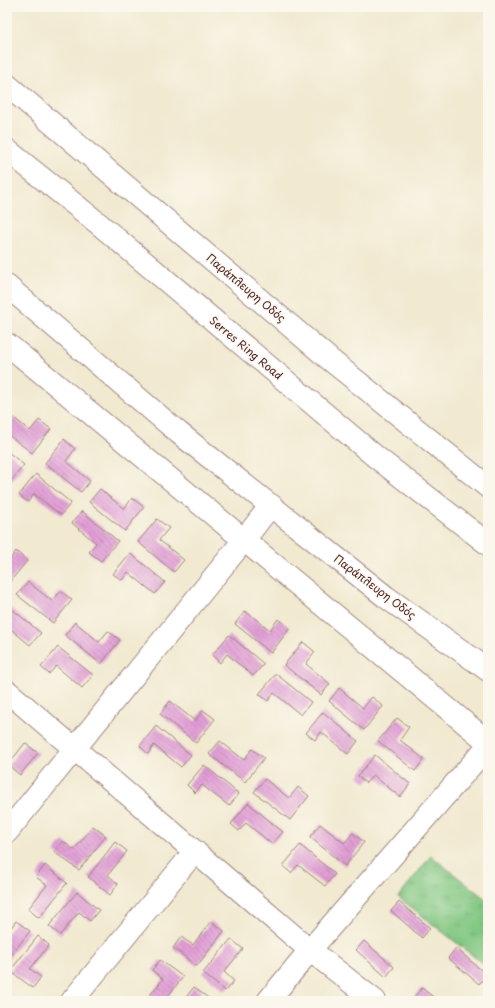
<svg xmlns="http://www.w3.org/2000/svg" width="495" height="1008" viewBox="0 0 495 1008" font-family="'Playpen Sans',sans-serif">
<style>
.park{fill:url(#park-tufts);stroke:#667356}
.building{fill:url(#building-back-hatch)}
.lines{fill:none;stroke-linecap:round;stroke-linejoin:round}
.minor-casing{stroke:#9e847e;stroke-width:24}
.tertiary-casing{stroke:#9e847e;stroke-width:24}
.primary-casing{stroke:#9e847e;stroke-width:24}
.minor{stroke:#fff;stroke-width:22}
.tertiary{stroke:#fff;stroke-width:22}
.primary{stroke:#fff;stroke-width:22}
.labels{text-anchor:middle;stroke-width:3;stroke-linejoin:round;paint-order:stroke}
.street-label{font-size:11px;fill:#4a1f2b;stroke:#fbf7ec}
</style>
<defs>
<pattern id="park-tufts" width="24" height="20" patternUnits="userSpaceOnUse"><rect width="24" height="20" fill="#81c782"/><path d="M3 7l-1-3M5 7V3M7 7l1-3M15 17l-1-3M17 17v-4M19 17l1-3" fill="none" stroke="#71aa70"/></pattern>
<pattern id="building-back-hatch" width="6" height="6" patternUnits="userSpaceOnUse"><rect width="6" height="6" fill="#e19ed6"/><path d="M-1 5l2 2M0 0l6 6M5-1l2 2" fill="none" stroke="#b880ae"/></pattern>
</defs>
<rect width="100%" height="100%" fill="#fbf7ec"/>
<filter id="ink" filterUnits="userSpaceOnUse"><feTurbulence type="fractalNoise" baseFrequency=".025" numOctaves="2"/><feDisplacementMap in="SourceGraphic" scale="8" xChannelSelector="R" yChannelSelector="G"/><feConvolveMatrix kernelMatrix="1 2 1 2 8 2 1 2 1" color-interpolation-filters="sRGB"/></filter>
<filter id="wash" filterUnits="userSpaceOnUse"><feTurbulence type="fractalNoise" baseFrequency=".012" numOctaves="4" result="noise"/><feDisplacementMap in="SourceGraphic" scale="16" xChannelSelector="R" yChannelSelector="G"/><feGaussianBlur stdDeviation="0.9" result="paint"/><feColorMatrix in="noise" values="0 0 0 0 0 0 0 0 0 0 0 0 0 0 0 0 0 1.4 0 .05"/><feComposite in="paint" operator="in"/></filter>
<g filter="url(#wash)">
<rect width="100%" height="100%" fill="#f1e9d0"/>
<!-- park -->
<path class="park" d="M431,856L488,901V963L486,966L398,897Z"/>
<g id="blocks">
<!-- building -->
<path class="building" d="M7,412L30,431L39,420L51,429L32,453L7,434Z
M64,439L75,449L66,461L90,481L81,492L45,463Z
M7,451L24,465L7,486Z
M36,474L71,503L61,515L34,494L28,502L19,495Z
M100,489L124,509L132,498L144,507L125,531L89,502Z
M82,511L118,541L101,561L89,552L96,543L72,523Z
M157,519L169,528L159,540L184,560L174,572L138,542Z
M16,551L27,561L8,584L7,583V563Z
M130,553L165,582L155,594L128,572L122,580L113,574Z
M28,582L52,601L61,591L72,600L53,623L17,595Z
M7,605L41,633L30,645L7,626Z
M245,611L270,630L278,619L290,628L271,653L235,624Z
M75,622L99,642L108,631L120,640L101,664L65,635Z
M229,635L264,664L253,676L227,654L220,663L212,655Z
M303,642L315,652L306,664L330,684L321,695L284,665Z
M58,647L93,675L82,688L56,666L49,674L41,667Z
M276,674L311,702L301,715L274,693L268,701L259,694Z
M339,688L363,708L372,697L383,706L364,730L329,701Z
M170,701L195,721L203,710L215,719L196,743L160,714Z
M323,712L358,741L348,754L321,732L315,740L306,733Z
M397,718L409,727L400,740L424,759L415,771L378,741Z
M156,726L191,755L181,767L154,745L148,754L140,746Z
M220,741L244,760L252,749L264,758L245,782L209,754Z
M25,743L38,753L20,775L8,765Z
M375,755L410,784L400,797L373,775L366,783L358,776Z
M204,765L239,794L229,806L202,785L195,793L187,785Z
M265,779L289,798L298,787L309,796L290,820L254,792Z
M248,803L283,832L272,844L246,823L239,831L231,824Z
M320,824L344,843L353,833L364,842L345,866L310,837Z
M93,826L106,836L79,870L54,852L63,841L74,850Z
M115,842L127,851L108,875L118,884L110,895L88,877Z
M300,845L335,874L325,886L298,865L291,873L283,866Z
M45,865L67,883L39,918L28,909L47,885L36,877Z
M77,892L99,910L90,921L79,912L60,935L49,926Z
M399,902L430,928L422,938L391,911Z
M16,921L30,931L7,960V933Z
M211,921L224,931L197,966L173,948L181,937L193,945Z
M38,936L49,945L30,969L41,977L33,988L10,971Z
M231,939L243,949L224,972L234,981L225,991L203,973Z
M364,941L394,967L386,977L356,950Z
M456,948L487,975L479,984L448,958Z
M160,960L183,977L164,1001H145L163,979L152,970Z
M194,987L212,1001H183Z
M422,988L438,1001H418L414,997Z"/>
</g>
</g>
<g filter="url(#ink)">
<use href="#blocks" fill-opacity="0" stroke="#9e847e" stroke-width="1"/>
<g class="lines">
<!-- minor casing -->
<g class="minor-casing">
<path id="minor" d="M7,344L244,540L7,832
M271,505L244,540L488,742
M7,691L310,950L375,1001
M72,1001L195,851
M268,1001L310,950L488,746"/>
</g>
<!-- tertiary casing -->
<g class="tertiary-casing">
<path id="tertiary" d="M7,85L328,358L488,487
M7,286L179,433L386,597L488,670"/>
</g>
<!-- primary casing -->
<g class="primary-casing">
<path id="primary" d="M7,150L99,224L376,457L488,544"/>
</g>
<!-- minor -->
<use href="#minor" class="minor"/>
<!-- tertiary -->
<use href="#tertiary" class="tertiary"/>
<!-- primary -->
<use href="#primary" class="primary"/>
</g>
</g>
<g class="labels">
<!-- street labels -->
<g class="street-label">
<text transform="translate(246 288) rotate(40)" y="4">Παράπλευρη Οδός</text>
<text transform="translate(246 348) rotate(40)" y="4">Serres Ring Road</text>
<text transform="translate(375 587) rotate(37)" y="4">Παράπλευρη Οδός</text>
</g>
</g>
<!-- margin -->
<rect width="495" height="1008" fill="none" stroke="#fbf7ec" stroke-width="24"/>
</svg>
